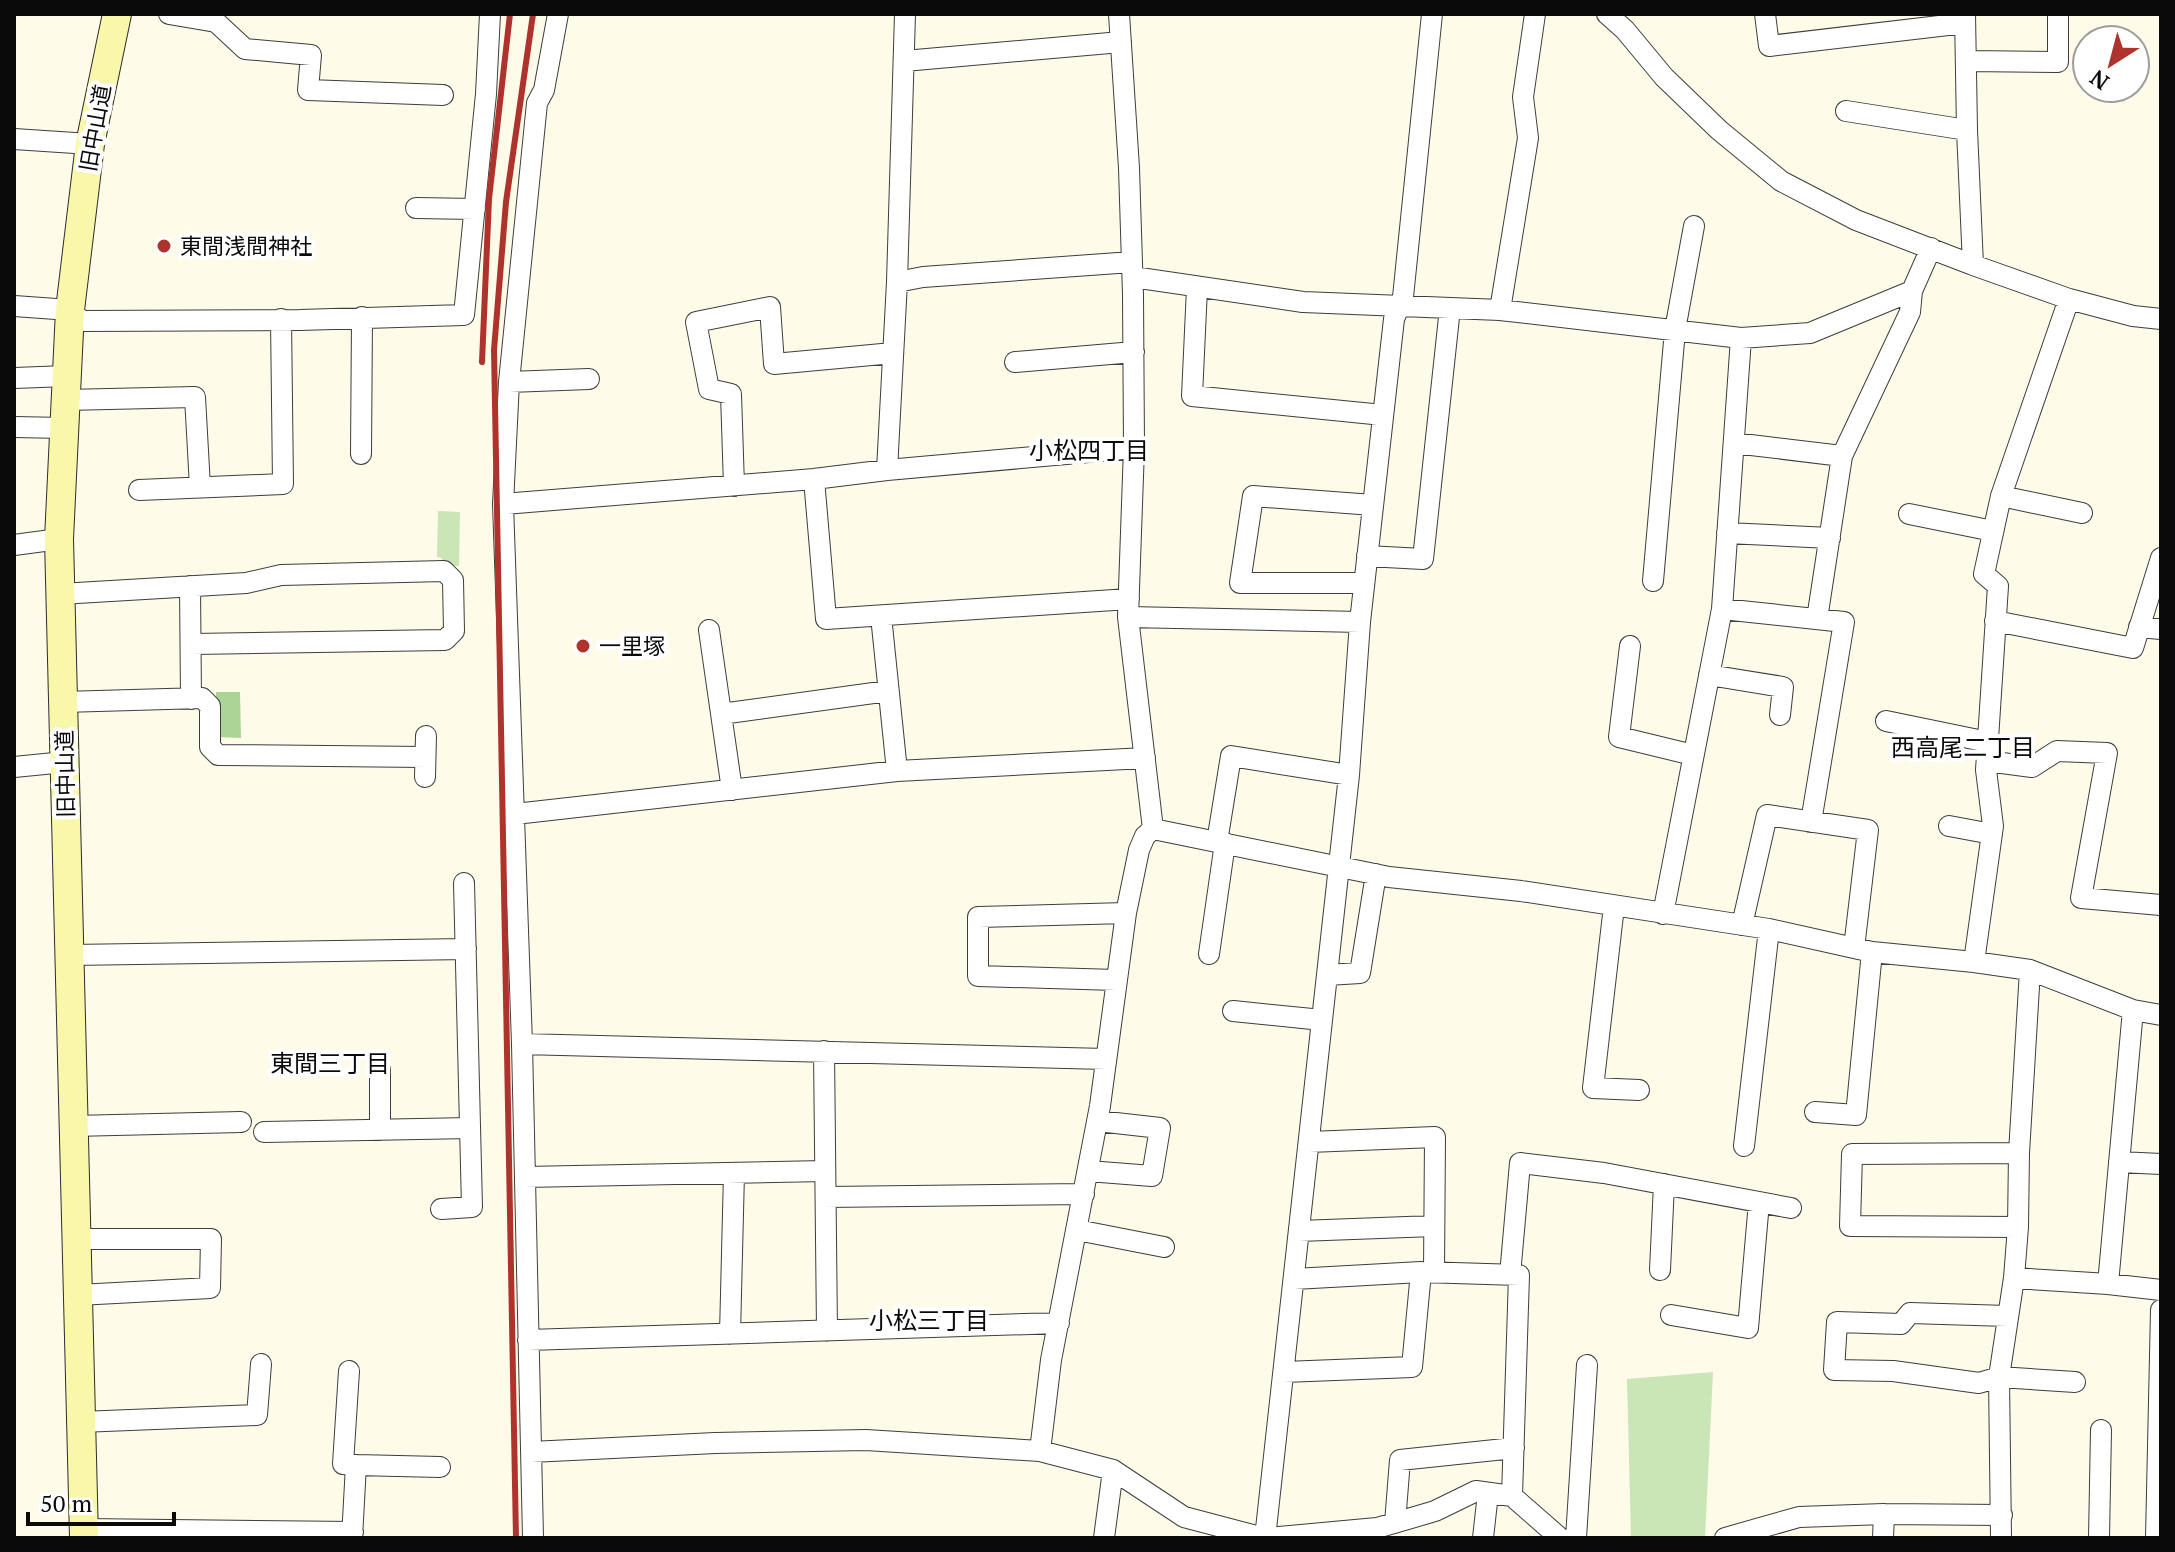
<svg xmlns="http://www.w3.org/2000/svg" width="2175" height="1552" viewBox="0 0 2175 1552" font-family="'PT Serif','Noto Sans JP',serif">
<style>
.green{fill:#cae5b6}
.forest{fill:#add497}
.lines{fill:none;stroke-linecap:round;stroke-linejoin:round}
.minor-casing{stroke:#3d3d3d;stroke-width:22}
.secondary-casing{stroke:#2c2c2c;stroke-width:30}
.minor{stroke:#fff;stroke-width:20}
.secondary{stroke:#f9f7a9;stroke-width:28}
.rail{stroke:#af332d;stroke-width:6}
.poi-dot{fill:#af332d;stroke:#fff;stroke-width:3}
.labels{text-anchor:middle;stroke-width:8;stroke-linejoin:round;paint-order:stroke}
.street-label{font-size:22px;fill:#0a0a0a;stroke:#fff}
.poi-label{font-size:22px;fill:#0a0a0a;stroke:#fff;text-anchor:start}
.neighbourhood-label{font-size:24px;fill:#0a0a0a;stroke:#fff}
</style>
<rect width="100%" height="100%" fill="#fefbe9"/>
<!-- green -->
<path class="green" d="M438,511L460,512L459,566L442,565V558L437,557Z
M1713,1372L1705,1538H1631L1627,1379Z"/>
<!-- forest -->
<path class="forest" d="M216,692H240L241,738L216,737Z"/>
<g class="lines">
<!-- minor casing -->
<g class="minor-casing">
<path id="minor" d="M169,14L216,22L245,49L311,55L308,90L443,95
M1119,14L1129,168L1133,295L1134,448L1128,617L1153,829
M1607,14L1625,30L1664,77L1719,130L1781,181L1856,220L1973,265L2069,299L2133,316L2161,319
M1765,14L1769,46L1965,23
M1965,14L1967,130L1973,265
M904,61L1121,42
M1966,61L2058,62V14
M1846,111L1967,130
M14,139L90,144
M416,208L475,209
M1133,277L1303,302L1500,310L1741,338L1810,333L1912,291L1931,248
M897,282L923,277L1132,262
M1197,288L1192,396L1383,415
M14,306L70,310L82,321L300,320L464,315L486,94L490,14
M1500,310L1528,138L1523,97L1535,14
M1015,362L1134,352
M14,378L67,376
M509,382L589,379
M66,400L195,397L200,487
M14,427L64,428
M1734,443L1842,456
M361,454L362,317
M887,470L897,282L905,14
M814,479L826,619L1129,599
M734,486L731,394L709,389L696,322L770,307L774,364L893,353
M139,490L283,484L281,319
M2001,496L2082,513
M503,504L814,479L887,470L1134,448
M1909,514L1993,531
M1727,533L1830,538
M14,545L59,539
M1367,556L1423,559L1450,308
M1653,581L1675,330L1694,226
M1364,583H1240L1253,496L1373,505
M190,586L191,699
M60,594L246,583L281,575L444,571L453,580L454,631L445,640L192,644
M1722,609L1844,622L1811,822
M881,616L897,771
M1128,617L1360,622
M1817,619L1842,456L1910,312L1912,291
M1995,621L2133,648L2161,558
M2139,627L2161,629
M709,630L732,790
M1630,646L1619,737L1693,755
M1709,675L1783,687L1780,715
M63,702L202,698L210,706V747L218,755L425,757
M721,714L888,691
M1886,721L1988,742
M1987,761L2032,767L2057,751L2107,753L2081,898L2161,905
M14,767L65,762
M425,777L426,736
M515,814L897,771L1145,758
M1949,826L1992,834
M1153,829L1389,877L1521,891L1769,929L1872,952L1974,962L2030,970L2133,1010L2161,1015
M1217,842L1231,756L1349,775
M1614,906L1593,1088L1639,1090
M1663,914L1722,609L1741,338
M1742,925L1767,815L1868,830L1854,948
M1209,954L1225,843
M70,955L466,949
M1974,962L1993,826L1986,770L1998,586L1984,574L2001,496L2069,299
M1327,975L1360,973L1376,874
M1116,980L978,976V917L1126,913
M2133,1010L2108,1284L2161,1290
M1233,1011L1322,1020
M522,1044L1106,1059
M824,1051L827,1331
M1815,1112L1856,1115L1872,952
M73,1126L241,1122
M380,1130V1070
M264,1132L470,1128
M1309,1142L1435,1137L1434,1272
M1744,1146L1769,929
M2119,1162L2161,1164
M1088,1171L1152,1176L1160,1128L1098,1121
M525,1177L825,1171
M826,1197L1084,1194
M441,1209L472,1207L464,883
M2018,1227L1850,1226L1852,1154L2019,1153
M1077,1230L1164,1247
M1299,1231L1434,1226
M76,1239H211L210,1288L78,1295
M1660,1270L1664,1184
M1510,1275L1520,1163L1604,1173L1791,1208
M2014,1278L2108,1284
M1294,1279L1421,1272L1519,1275L1512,1496
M1671,1315L1748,1328L1759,1202
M2007,1316L1910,1313L1901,1324L1837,1322L1834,1370L1893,1371L1979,1383L1999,1377L2075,1382
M730,1334L734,1173
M528,1340L1059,1323
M349,1371L343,1464L356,1465
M1284,1372L1412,1367L1421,1272
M80,1422L257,1415L261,1364
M1040,1451L1051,1360L1100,1106L1126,913L1139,850L1145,836L1153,829
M531,1452L715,1443L866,1440L1040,1451L1113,1470L1184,1517L1264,1538
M1395,1523L1400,1460L1514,1448
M84,1529L353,1532
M352,1538L356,1465L440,1467
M533,1538L522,1044L503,504L509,382L537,103L544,90L558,14
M1104,1538L1113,1470
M1265,1538L1349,775L1360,622L1394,319L1403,297L1432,14
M1268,1538L1377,1528L1435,1511L1476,1491L1512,1496L1560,1538
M1483,1538L1488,1493
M1576,1538L1587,1365
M1725,1538L1799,1517L1884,1514L2002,1515
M1883,1538L1884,1514
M2001,1538L1999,1377L2014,1278L2018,1227L2019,1153L2030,970
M2099,1538L2101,1430
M2156,1538L2161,1310"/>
</g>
<!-- secondary casing -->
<g class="secondary-casing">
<path id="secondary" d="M84,1538L59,539L70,310L90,144L117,14"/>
</g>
<!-- minor -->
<use href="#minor" class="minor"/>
<!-- secondary -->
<use href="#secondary" class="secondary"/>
<!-- rail -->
<path class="rail" d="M482,362L489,199L510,14
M516,1538L494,350L506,202L533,14"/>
</g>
<!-- markers -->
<g class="poi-dot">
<circle cx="164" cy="246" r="8"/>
<circle cx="583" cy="646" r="8"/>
</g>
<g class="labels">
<!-- street labels -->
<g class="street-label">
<text transform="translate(95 128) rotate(-80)" y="8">旧中山道</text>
<text transform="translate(65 774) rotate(-91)" y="8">旧中山道</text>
</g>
<!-- poi labels -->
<g class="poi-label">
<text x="180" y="254">東間浅間神社</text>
<text x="599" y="654">一里塚</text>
</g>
<!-- neighbourhood labels -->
<g class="neighbourhood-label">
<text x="1089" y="459">小松四丁目</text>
<text x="1963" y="756">西高尾二丁目</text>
<text x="330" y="1072">東間三丁目</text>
<text x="929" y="1329">小松三丁目</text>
</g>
</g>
<!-- border -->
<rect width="2175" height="1552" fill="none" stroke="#0a0a0a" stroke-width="32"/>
<!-- north arrow -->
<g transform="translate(2111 64) rotate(216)"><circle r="38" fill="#ffffff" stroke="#9d9d9d" stroke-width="2"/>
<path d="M0-6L14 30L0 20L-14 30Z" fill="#af332d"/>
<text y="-12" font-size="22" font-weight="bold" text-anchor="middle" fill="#0a0a0a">N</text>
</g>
<!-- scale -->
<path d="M28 1512v12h146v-12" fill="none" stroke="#0a0a0a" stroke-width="4"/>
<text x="40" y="1512" font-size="24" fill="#0a0a0a" stroke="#ffffff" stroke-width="6" paint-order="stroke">50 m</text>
</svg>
